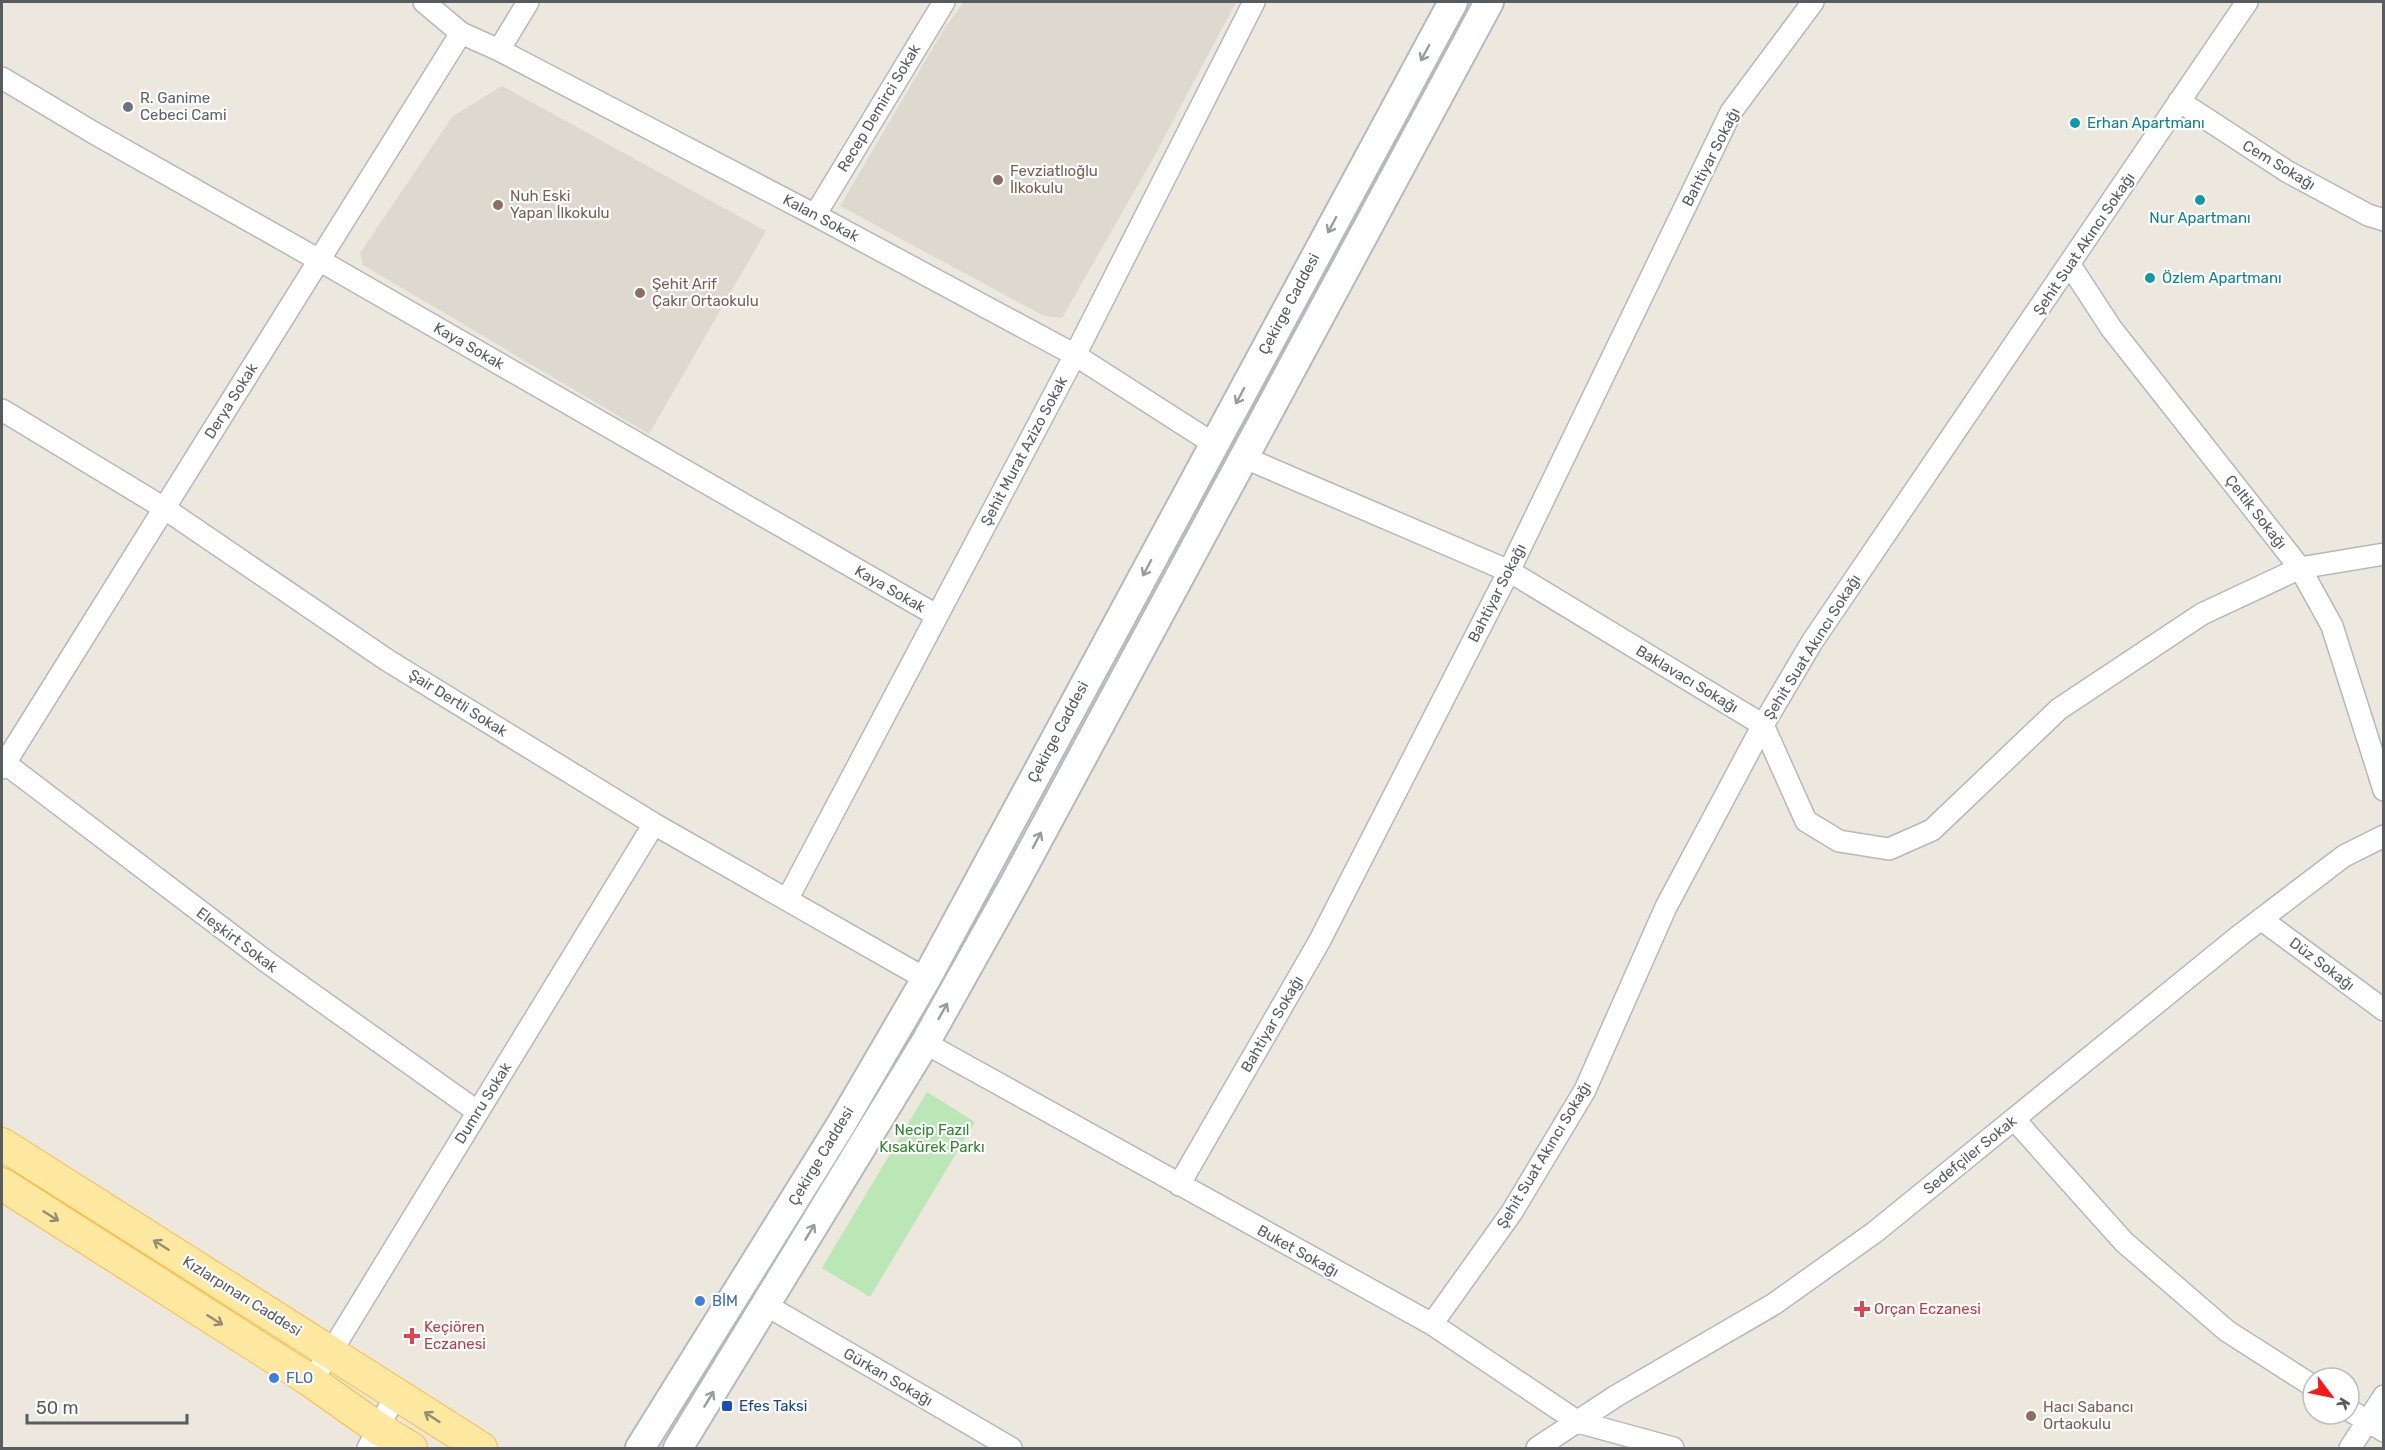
<svg xmlns="http://www.w3.org/2000/svg" width="2385" height="1450" viewBox="0 0 2385 1450" font-family="Rubik,sans-serif">
<style>
.education{fill:#ded9cf}
.green{fill:#bbe7b7}
.lines{fill:none;stroke-linecap:round;stroke-linejoin:round}
.street-casing{stroke:#b4b8bd;stroke-width:24}
.secondary-casing{stroke:#b4b9bf;stroke-width:32}
.primary-casing{stroke:#fcba47;stroke-width:34}
.street{stroke:#fff;stroke-width:21}
.secondary{stroke:#fff;stroke-width:28}
.primary{stroke:#ffe8a0;stroke-width:32}
.oneway{stroke:#9a9da0}
.oneway2{stroke:#928d77}
.worship-dot{fill:#6b7280;stroke:#fff;stroke-width:2}
.culture-dot{fill:#0f9aa8;stroke:#fff;stroke-width:2}
.education-dot{fill:#8d6e63;stroke:#fff;stroke-width:2}
.shop-dot{fill:#3f7fe0;stroke:#fff;stroke-width:2}
.health-dot{fill:#e0444e;stroke:#fff;stroke-width:2}
.transit-dot{fill:#1a4fb4;stroke:#fff;stroke-width:2}
.labels{text-anchor:middle;stroke-width:4.5;stroke-linejoin:round;paint-order:stroke}
.worship-label{font-size:15px;fill:#5b616d;stroke:#fff;text-anchor:start}
.street-label{font-size:15px;fill:#575c61;stroke:#fff}
.culture-label{font-size:15px;fill:#0d838f;stroke:#fff;text-anchor:start}
.education-label{font-size:15px;fill:#785e54;stroke:#fff;text-anchor:start}
.park-label{font-size:15px;fill:#30832d;stroke:#fff}
.shop-label{font-size:15px;fill:#366cbe;stroke:#fff;text-anchor:start}
.health-label{font-size:15px;fill:#be3a42;stroke:#fff;text-anchor:start}
.transit-label{font-size:15px;fill:#164399;stroke:#fff;text-anchor:start}
</style>
<rect width="100%" height="100%" fill="#ece8de"/>
<!-- education -->
<path class="education" d="M964,2H1236L1155,155L1062,318L1044,316L840,206L944,29Z
M502,86L766,231L649,434L363,265L360,253L452,117Z"/>
<!-- green -->
<path class="green" d="M927,1092L975,1122L870,1297L822,1268Z"/>
<g class="lines">
<!-- street casing -->
<g class="street-casing">
<path id="street" d="M424,2L461,33L499,50L815,215L1075,355L1214,444
M499,50L528,2
M2,78L94,133L319,260L936,615
M2179,101L2288,172L2368,215L2384,220
M815,215L944,2
M2070,265L2111,328L2300,568L2332,626L2384,790
M2,410L164,508L387,660L654,824L926,979
M1243,457L1509,571L1763,725L1806,821L1839,841L1889,849L1932,830L2059,709L2202,614L2300,568L2384,554
M2,761L267,962L478,1112
M2,768L461,33
M788,898L1075,355L1254,2
M2261,919L2384,1010
M925,1043L1432,1324L1578,1422L1673,1448
M2014,1119L2124,1242L2227,1331L2313,1386
M1179,1185L1319,942L1509,571L1731,112L1813,2
M766,1305L1011,1448
M1432,1324L1512,1212L1585,1090L1666,907L1763,725L1812,642L2247,2
M311,1381L331,1352L654,824
M2349,1410L2384,1431
M368,1448L396,1394
M1537,1448L1616,1396L1774,1304L1875,1232L2239,936L2344,856L2384,836
M2350,1448L2384,1396"/>
</g>
<!-- secondary casing -->
<g class="secondary-casing">
<path id="secondary" d="M640,1448L842,1123L926,979L1453,2
M678,1448L925,1043L1014,884L1489,2"/>
</g>
<!-- primary casing -->
<g class="primary-casing">
<path id="primary" d="M2,1144L481,1448
M2,1184L311,1381L379,1429L411,1448"/>
</g>
<!-- street -->
<use href="#street" class="street"/>
<!-- secondary -->
<use href="#secondary" class="secondary"/>
<!-- primary -->
<use href="#primary" class="primary"/>
</g>
<!-- one-way arrows -->
<defs><path id="oneway-shaft" d="M-6 0H5M1.5-3L5.5 0L1.5 3" fill="none" stroke-width="1.6" stroke-linecap="round" stroke-linejoin="round" transform="scale(1.5)"/></defs>
<g class="oneway">
<use href="#oneway-shaft" transform="translate(1425 53) rotate(118)"/>
<use href="#oneway-shaft" transform="translate(1332 225) rotate(118)"/>
<use href="#oneway-shaft" transform="translate(1240 396) rotate(118)"/>
<use href="#oneway-shaft" transform="translate(1147 568) rotate(118)"/>
<use href="#oneway-shaft" transform="translate(1037 840) rotate(-62)"/>
<use href="#oneway-shaft" transform="translate(943 1011) rotate(-61)"/>
<use href="#oneway-shaft" transform="translate(810 1232) rotate(-59)"/>
<use href="#oneway-shaft" transform="translate(709 1399) rotate(-59)"/>
</g>
<g class="oneway2">
<use href="#oneway-shaft" transform="translate(51 1216) rotate(32)"/>
<use href="#oneway-shaft" transform="translate(161 1245) rotate(-148)"/>
<use href="#oneway-shaft" transform="translate(215 1320) rotate(32)"/>
<use href="#oneway-shaft" transform="translate(432 1417) rotate(-147)"/>
</g>
<!-- markers -->
<circle class="worship-dot" cx="128" cy="107" r="6"/>
<g class="culture-dot">
<circle cx="2075" cy="123" r="6"/>
<circle cx="2200" cy="200" r="6"/>
<circle cx="2150" cy="278" r="6"/>
</g>
<g class="education-dot">
<circle cx="998" cy="180" r="6"/>
<circle cx="498" cy="205" r="6"/>
<circle cx="640" cy="293" r="6"/>
<circle cx="2031" cy="1416" r="6"/>
</g>
<g class="shop-dot">
<circle cx="700" cy="1301" r="6"/>
<circle cx="274" cy="1378" r="6"/>
</g>
<g class="health-dot">
<path d="M1859 1300h6v6h6v6h-6v6h-6v-6h-6v-6h6z"/>
<path d="M409 1327h6v6h6v6h-6v6h-6v-6h-6v-6h6z"/>
</g>
<rect class="transit-dot" x="721" y="1400" width="12" height="12" rx="3"/>
<g class="labels">
<!-- worship labels -->
<g class="worship-label">
<text x="140" y="103">R. Ganime<tspan x="140" dy="17">Cebeci Cami</tspan></text>
</g>
<!-- street labels -->
<g class="street-label">
<text transform="translate(879 108) rotate(-59)" y="5">Recep Demirci Sokak</text>
<text transform="translate(1711 157) rotate(-63)" y="5">Bahtiyar Sokağı</text>
<text transform="translate(2279 165) rotate(31)" y="5">Cem Sokağı</text>
<text transform="translate(821 218) rotate(28)" y="5">Kalan Sokak</text>
<text transform="translate(2084 244) rotate(-56)" y="5">Şehit Suat Akıncı Sokağı</text>
<text transform="translate(1289 304) rotate(-62)" y="5">Çekirge Caddesi</text>
<text transform="translate(469 346) rotate(30)" y="5">Kaya Sokak</text>
<text transform="translate(231 401) rotate(-58)" y="5">Derya Sokak</text>
<text transform="translate(1024 451) rotate(-62)" y="5">Şehit Murat Azizo Sokak</text>
<text transform="translate(2256 512) rotate(52)" y="5">Çeltik Sokağı</text>
<text transform="translate(890 589) rotate(30)" y="5">Kaya Sokak</text>
<text transform="translate(1497 593) rotate(-63)" y="5">Bahtiyar Sokağı</text>
<text transform="translate(1812 647) rotate(-58)" y="5">Şehit Suat Akıncı Sokağı</text>
<text transform="translate(1687 679) rotate(31)" y="5">Baklavacı Sokağı</text>
<text transform="translate(458 703) rotate(32)" y="5">Şair Dertli Sokak</text>
<text transform="translate(1058 732) rotate(-62)" y="5">Çekirge Caddesi</text>
<text transform="translate(237 940) rotate(37)" y="5">Eleşkirt Sokak</text>
<text transform="translate(2322 964) rotate(37)" y="5">Düz Sokağı</text>
<text transform="translate(1272 1024) rotate(-60)" y="5">Bahtiyar Sokağı</text>
<text transform="translate(483 1103) rotate(-58)" y="5">Dumru Sokak</text>
<text transform="translate(1544 1155) rotate(-59)" y="5">Şehit Suat Akıncı Sokağı</text>
<text transform="translate(1970 1155) rotate(-39)" y="5">Sedefçiler Sokak</text>
<text transform="translate(821 1156) rotate(-59)" y="5">Çekirge Caddesi</text>
<text transform="translate(1298 1251) rotate(29)" y="5">Buket Sokağı</text>
<text transform="translate(242 1296) rotate(32)" y="5">Kızlarpınarı Caddesi</text>
<text transform="translate(888 1377) rotate(30)" y="5">Gürkan Sokağı</text>
</g>
<!-- culture labels -->
<g class="culture-label">
<text x="2087" y="128">Erhan Apartmanı</text>
<text x="2200" y="223" text-anchor="middle">Nur Apartmanı</text>
<text x="2162" y="283">Özlem Apartmanı</text>
</g>
<!-- education labels -->
<g class="education-label">
<text x="1010" y="176">Fevziatlıoğlu<tspan x="1010" dy="17">İlkokulu</tspan></text>
<text x="510" y="201">Nuh Eski<tspan x="510" dy="17">Yapan İlkokulu</tspan></text>
<text x="652" y="289">Şehit Arif<tspan x="652" dy="17">Çakır Ortaokulu</tspan></text>
<text x="2043" y="1412">Hacı Sabancı<tspan x="2043" dy="17">Ortaokulu</tspan></text>
</g>
<!-- park labels -->
<g class="park-label">
<text x="932" y="1135">Necip Fazıl<tspan x="932" dy="17">Kısakürek Parkı</tspan></text>
</g>
<!-- shop labels -->
<g class="shop-label">
<text x="712" y="1306">BİM</text>
<text x="286" y="1383">FLO</text>
</g>
<!-- health labels -->
<g class="health-label">
<text x="1874" y="1314">Orçan Eczanesi</text>
<text x="424" y="1332">Keçiören<tspan x="424" dy="17">Eczanesi</tspan></text>
</g>
<!-- transit labels -->
<g class="transit-label">
<text x="739" y="1411">Efes Taksi</text>
</g>
</g>
<!-- border -->
<rect width="2385" height="1450" fill="none" stroke="#575c61" stroke-width="6"/>
<!-- north arrow -->
<g transform="translate(2331 1396) rotate(122)"><circle r="28" fill="#ffffff" stroke="#bcbec0" stroke-width="1.5"/>
<path d="M0-4.5L10 22L0 15L-10 22Z" fill="#f61a1b"/>
<text y="-9" font-size="16" font-weight="bold" text-anchor="middle" fill="#575c61">K</text>
</g>
<!-- scale -->
<path d="M27 1414v9h160v-9" fill="none" stroke="#575c61" stroke-width="3"/>
<text x="36" y="1414" font-size="18" fill="#575c61" stroke="#ffffff" stroke-width="4.5" paint-order="stroke">50 m</text>
</svg>
